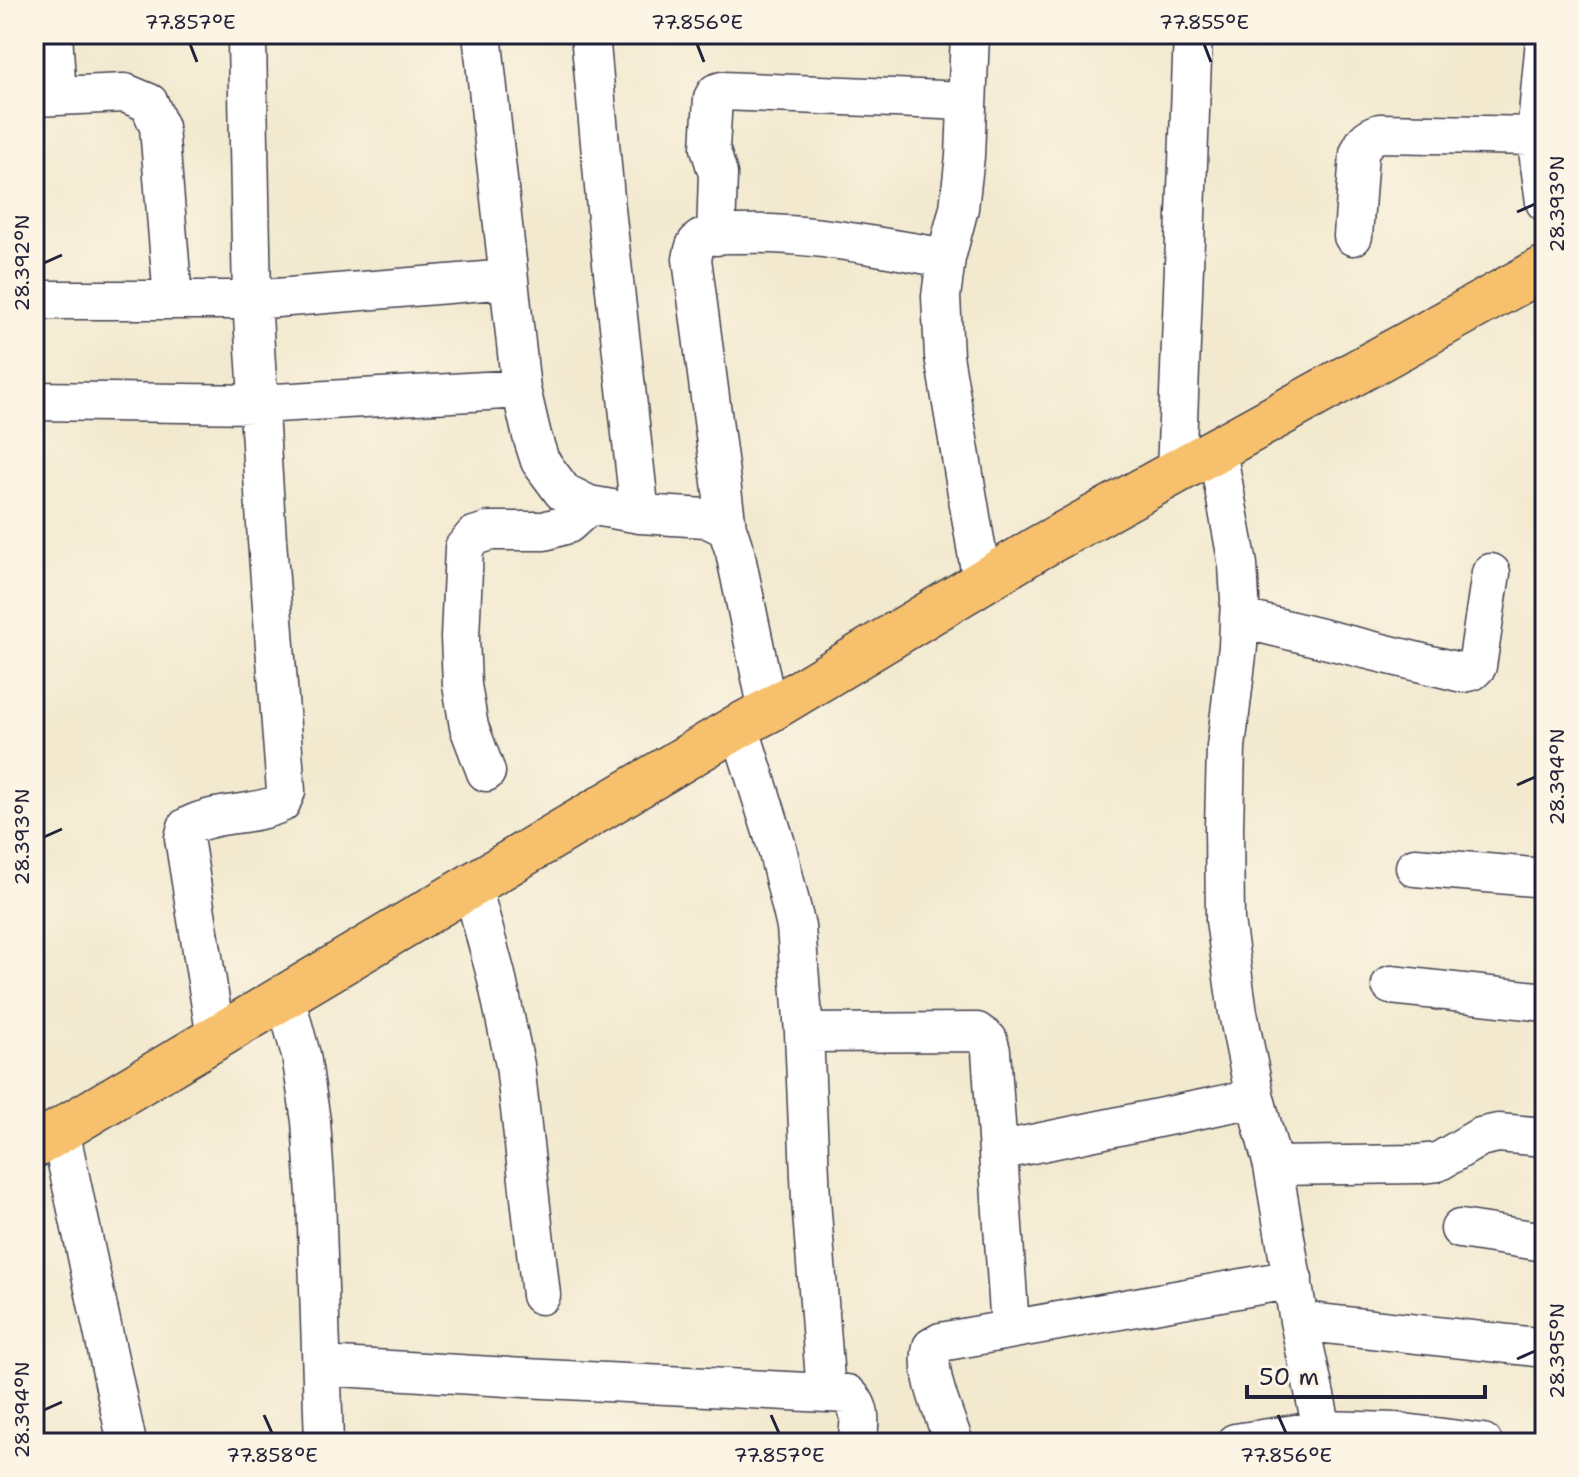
<svg xmlns="http://www.w3.org/2000/svg" width="1579" height="1477" viewBox="0 0 1579 1477" font-family="'Shantell Sans',sans-serif">
<style>
.lines{fill:none;stroke-linecap:round;stroke-linejoin:round}
.street-casing{stroke:#414051;stroke-width:41}
.primary-casing{stroke:#414051;stroke-width:47}
.street{stroke:#fff;stroke-width:38}
.primary{stroke:#f7c06c;stroke-width:44}
.ticks{fill:none;stroke:#22223b;stroke-width:3}
.neatline{fill:none;stroke:#22223b;stroke-width:3}
.ticks-label{font-size:20px;text-anchor:middle;fill:#22223b}
</style>
<rect width="100%" height="100%" fill="#fcf5e5"/>
<filter id="ink" filterUnits="userSpaceOnUse"><feTurbulence type="fractalNoise" baseFrequency=".0125" numOctaves="2"/><feDisplacementMap in="SourceGraphic" scale="16" xChannelSelector="R" yChannelSelector="G"/><feConvolveMatrix kernelMatrix="1 2 1 2 8 2 1 2 1" color-interpolation-filters="sRGB"/></filter>
<filter id="wash" filterUnits="userSpaceOnUse"><feTurbulence type="fractalNoise" baseFrequency=".006" numOctaves="4" result="noise"/><feDisplacementMap in="SourceGraphic" scale="32" xChannelSelector="R" yChannelSelector="G"/><feGaussianBlur stdDeviation="1.8" result="paint"/><feColorMatrix in="noise" values="0 0 0 0 0 0 0 0 0 0 0 0 0 0 0 0 0 1.4 0 .05"/><feComposite in="paint" operator="in"/></filter>
<g filter="url(#wash)">
<rect width="100%" height="100%" fill="#f2e9cf"/>
</g>
<g filter="url(#ink)">
<g class="lines">
<!-- street casing -->
<g class="street-casing">
<path id="street" d="M53,34L57,96
M482,34L521,389L532,436L540,461L563,492L589,505L640,514L706,518L727,528L735,552L768,711
M590,34L606,209L640,514
M970,34L965,156L959,208L946,258L941,297L944,356L982,582
M1545,40L1536,136L1545,202
M34,97L125,93L149,103L159,127L173,300
M716,236L718,174L710,148L713,98L716,93L722,91L967,101
M1353,236L1359,154C1364,142 1367,137 1380,133L1536,136
M34,300H252L509,279
M34,401L258,404L521,389
M1217,450L1238,565L1240,599L1238,646L1226,747L1224,828L1225,920L1238,1013L1255,1098L1273,1166L1299,1321L1325,1443
M1176,472L1193,34
M727,528L692,259C694,251 694,242 703,238C712,233 728,234 739,234C808,231 878,247 946,258
M1239,618L1463,673L1472,671L1477,666L1491,573
M739,726L776,844L796,927L804,1033L811,1200L826,1392
M486,772L469,727L462,685L460,637L464,548L474,536L490,531H544L568,524L589,505
M1415,867L1545,878
M472,886L496,975L515,1065L541,1295
M1391,985L1545,1002
M285,996L301,1055L311,1121L316,1195L324,1443
M804,1033L977,1032L988,1040L991,1051L1010,1328
M216,1038L184,838L187,827C215,811 251,817 281,803L286,791L267,540L252,300L247,40
M60,1130L127,1443
M998,1151L1255,1098
M1273,1166L1419,1164L1438,1162L1480,1137L1498,1133L1545,1137
M1460,1229L1545,1242
M1299,1321L1545,1348
M322,1366L525,1378L847,1394C863,1407 860,1424 857,1443
M954,1443C945,1416 925,1374 932,1347L941,1342L1293,1279
M1235,1443L1322,1430L1396,1432L1483,1443"/>
</g>
<!-- primary casing -->
<g class="primary-casing">
<path id="primary" d="M34,1146L739,726L768,711L1038,548L1545,268"/>
</g>
<!-- street -->
<use href="#street" class="street"/>
<!-- primary -->
<use href="#primary" class="primary"/>
</g>
</g>
<!-- ticks -->
<path class="ticks" d="M190,44L197,62M697,44L704,62M1204,44L1211,62M1517,212L1535,204M44,263L62,255M1517,785L1535,777M44,837L62,829M1517,1359L1535,1351M44,1410L62,1402M264,1415L272,1433M771,1415L779,1433M1278,1415L1286,1433"/>
<!-- margin -->
<rect width="1579" height="1477" fill="none" stroke="#fcf5e5" stroke-width="88"/>
<!-- scale -->
<path d="M1247 1385v12h238v-12" fill="none" stroke="#22223b" stroke-width="4"/>
<text x="1259" y="1385" font-size="24" fill="#22223b" stroke="#fcf5e5" stroke-width="6" paint-order="stroke">50 m</text>
<rect x="44" y="44" width="1491" height="1389" class="neatline"/>
<g class="ticks-label">
<text x="190" y="29">77.857°E</text>
<text x="697" y="29">77.856°E</text>
<text x="1204" y="29">77.855°E</text>
<text transform="translate(1557 204) rotate(-90)" y="7">28.393°N</text>
<text transform="translate(22 263) rotate(-90)" y="7">28.392°N</text>
<text transform="translate(1557 777) rotate(-90)" y="7">28.394°N</text>
<text transform="translate(22 837) rotate(-90)" y="7">28.393°N</text>
<text transform="translate(1557 1351) rotate(-90)" y="7">28.395°N</text>
<text transform="translate(22 1410) rotate(-90)" y="7">28.394°N</text>
<text x="272" y="1462">77.858°E</text>
<text x="779" y="1462">77.857°E</text>
<text x="1286" y="1462">77.856°E</text>
</g>
</svg>
